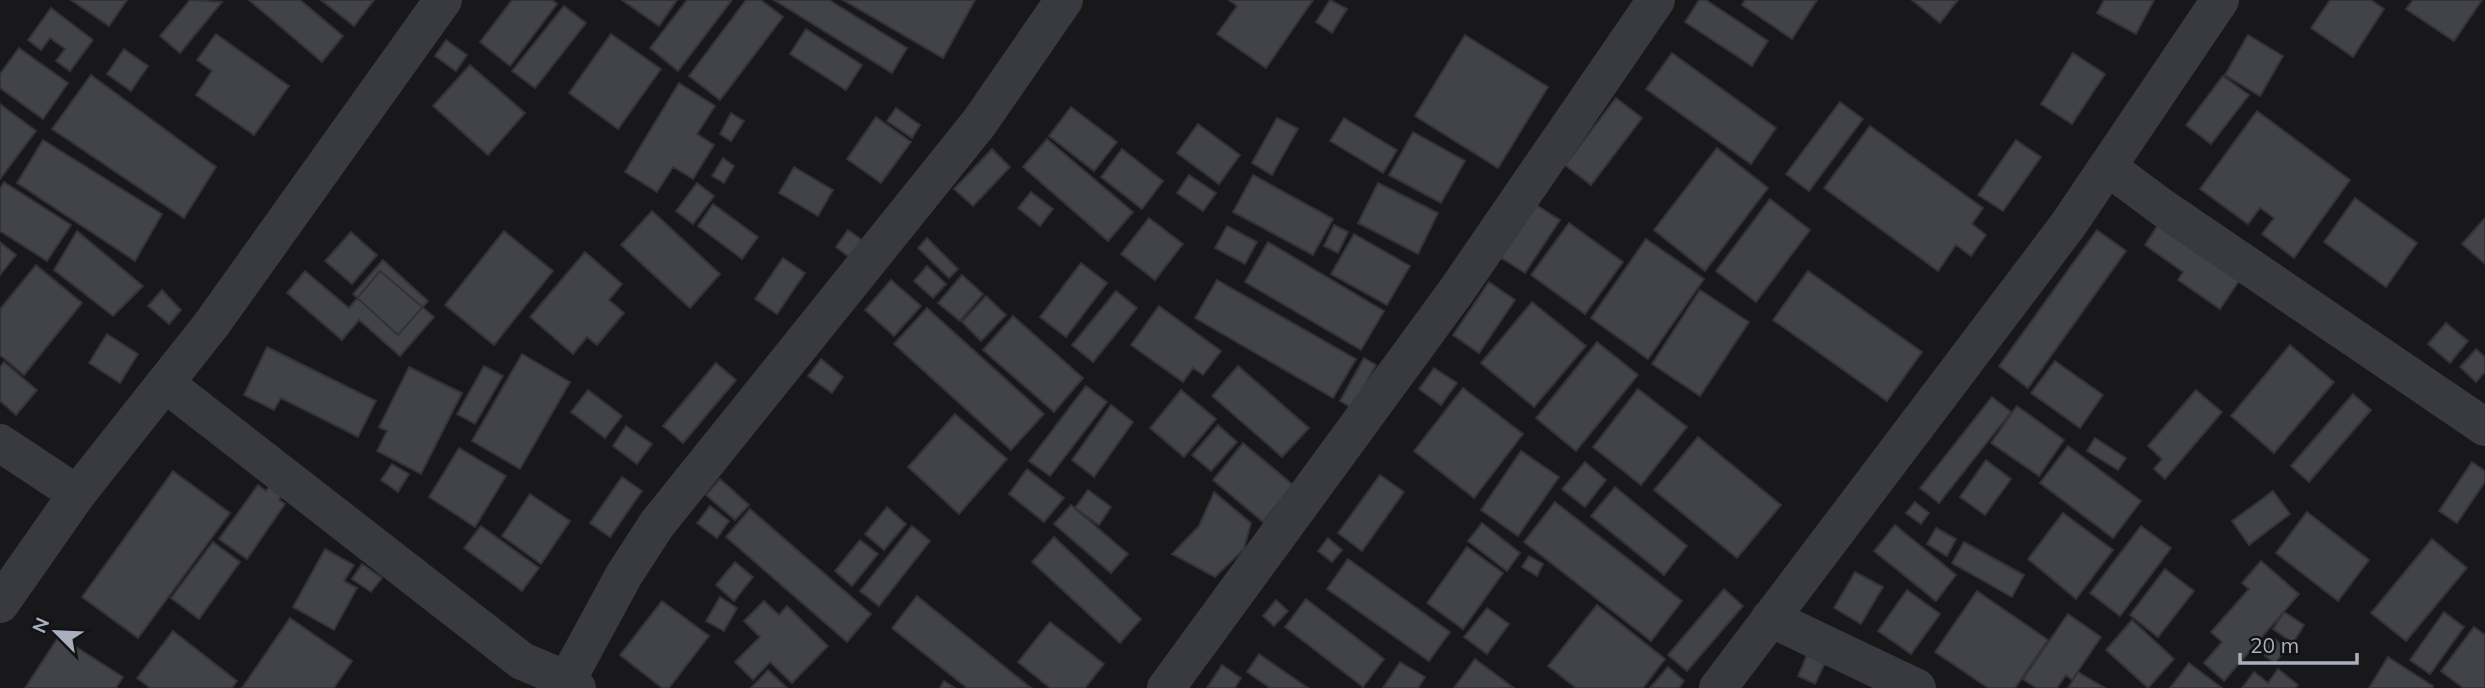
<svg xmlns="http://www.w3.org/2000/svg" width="2485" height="688" viewBox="0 0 2485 688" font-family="Mulish,sans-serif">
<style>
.building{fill:#424348;stroke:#323237;stroke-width:2}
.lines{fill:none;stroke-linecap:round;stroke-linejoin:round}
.minor{stroke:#393a40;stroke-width:38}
</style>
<rect width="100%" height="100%" fill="#18181b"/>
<!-- building -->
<path class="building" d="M71,0H127L109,26Z
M190,0L222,2L180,53L160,36Z
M249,0H300L343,36L322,62Z
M321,0H374L354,26Z
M512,0H552L557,4L510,66L480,42Z
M622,0H677L659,26Z
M687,0H732L678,71L650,48Z
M746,0H761L783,17L720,100L689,76Z
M774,0H829L907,48L892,73Z
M843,0H975L943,58Z
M1229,0H1313L1266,68L1217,34L1237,6Z
M1330,0L1347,9L1332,33L1316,22Z
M1699,0H1706L1768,41L1752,66L1685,22Z
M1745,0H1817L1792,39L1742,5Z
M1912,0H1958L1940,23Z
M2104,0H2154L2136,34L2097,13Z
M2330,0H2371L2384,9L2353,57L2311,28Z
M2413,0H2482L2454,41L2406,9Z
M564,6L586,23L535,88L512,71Z
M51,8L93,40L70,71L56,61L65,49L50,38L41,50L28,40Z
M806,29L862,65L846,90L790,54Z
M216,34L289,86L254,135L196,95L212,71L197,60Z
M611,34L661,69L618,129L569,93Z
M1465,35L1548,87L1498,168L1415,116Z
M2248,35L2283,56L2260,96L2225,75Z
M446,40L467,55L456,71L435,56Z
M19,48L68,83L43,119L0,88V74Z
M124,49L148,66L131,91L107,74Z
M1672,53L1776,128L1751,164L1646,89Z
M2073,53L2105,74L2072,124L2041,104Z
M470,65L525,113L488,155L433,106Z
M91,75L216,167L184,218L52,129Z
M2223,76L2249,95L2211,144L2186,125Z
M679,83L715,106L697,134L714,145L693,179L673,167L657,192L625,172Z
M1616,98L1642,118L1591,185L1565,165Z
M1840,102L1863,119L1809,191L1786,174Z
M0,104L36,131L0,179Z
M1071,107L1117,142L1094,171L1049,136Z
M896,108L920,125L912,138L887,121Z
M2257,111L2350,180L2294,258L2262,234L2274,218L2260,208L2248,224L2200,189Z
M731,113L744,121L731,141L720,134Z
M876,117L911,142L881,183L847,159Z
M1277,118L1298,129L1272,175L1252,163Z
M1344,118L1397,150L1383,173L1330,141Z
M1198,124L1240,155L1219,184L1177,153Z
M1870,126L1983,208L1972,224L1986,235L1971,256L1956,245L1938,271L1824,188Z
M1413,132L1465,161L1441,203L1389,175Z
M1047,139L1133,212L1108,241L1023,167Z
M43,140L162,214L135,261L17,183Z
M2016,140L2041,157L2003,211L1978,195Z
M1717,148L1768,188L1705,271L1654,230Z
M992,149L1010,167L973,206L954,189Z
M1122,149L1163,181L1142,209L1101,177Z
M723,158L734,166L724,183L712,176Z
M794,167L833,190L818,216L779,193Z
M1189,175L1216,193L1203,211L1177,193Z
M1253,175L1333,219L1313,255L1233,212Z
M4,182L71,225L47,261L0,231V189Z
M697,183L714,196L693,224L676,211Z
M1378,183L1438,213L1418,254L1358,223Z
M1031,192L1053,209L1040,226L1018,208Z
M2355,198L2417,243L2386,287L2324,242Z
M1770,199L1810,230L1756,302L1716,271Z
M1533,203L1560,220L1525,273L1498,256Z
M713,204L758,237L742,259L698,226Z
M652,211L720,274L690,308L621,245Z
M1149,218L1183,244L1155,280L1121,254Z
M2485,218V264L2462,244Z
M2160,222L2241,278L2220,309L2178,280L2183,272L2145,245Z
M1569,223L1623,262L1585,314L1531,275Z
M1334,225L1348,232L1338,253L1324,246Z
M1227,226L1257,242L1245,264L1215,248Z
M848,230L862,240L849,257L836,247Z
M2097,230L2126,251L2028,388L1999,366Z
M77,231L143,286L113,316L54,270Z
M504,231L553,271L494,345L445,305Z
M351,232L377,255L352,284L325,261Z
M1354,234L1410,266L1387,305L1331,274Z
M927,238L958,269L949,278L918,248Z
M1646,239L1704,279L1648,359L1591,318Z
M0,242L16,255L0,275Z
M1268,242L1384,311L1361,350L1245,282Z
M585,252L622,284L609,300L624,313L597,345L587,337L573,354L530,317Z
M783,258L805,273L777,314L755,299Z
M383,260L428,301L398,335L353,294Z
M1081,263L1107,283L1066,337L1040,317Z
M36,265L82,303L24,375L0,355V309Z
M927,266L946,284L933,298L914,281Z
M305,271L349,308L380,271L434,317L400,356L359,320L342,340L287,293Z
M1808,271L1922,352L1887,401L1773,320Z
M962,275L983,294L960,321L938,303Z
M891,280L921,306L894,336L865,310Z
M1217,280L1356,359L1333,398L1195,318Z
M1489,282L1515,300L1479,353L1453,335Z
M162,290L181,310L169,324L148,306Z
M1700,290L1749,322L1700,396L1652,364Z
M1116,291L1137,308L1093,362L1072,345Z
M986,296L1006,315L981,341L962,322Z
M1532,302L1586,346L1534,407L1481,363Z
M1159,306L1221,351L1203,375L1193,368L1183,382L1131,345Z
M927,308L1044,414L1011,450L894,344Z
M1013,316L1083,378L1054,412L983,350Z
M2446,323L2468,341L2450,363L2428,344Z
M107,334L138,354L120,383L89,363Z
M1597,342L1638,375L1576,451L1536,418Z
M2290,345L2334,382L2274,453L2231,416Z
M267,347L376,401L358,437L281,398L274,410L244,395Z
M2476,349L2485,357V372L2476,382L2460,367Z
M522,354L570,382L520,469L472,441Z
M1364,358L1376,365L1352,408L1340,401Z
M821,359L843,377L832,393L808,376Z
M2055,361L2103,395L2080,428L2031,393Z
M4,362L37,390L16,415L0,401V367Z
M716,363L736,380L683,443L663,426Z
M484,366L503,376L475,424L457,414Z
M1238,366L1309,428L1282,457L1212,396Z
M409,367L462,393L421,474L377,451L387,431L379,427Z
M1434,368L1457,383L1441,405L1419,389Z
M1086,386L1107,402L1050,476L1029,461Z
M1463,388L1523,434L1474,498L1414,451Z
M1638,389L1687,427L1641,485L1593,447Z
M588,390L622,416L605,438L571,412Z
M1181,390L1216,419L1184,457L1150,428Z
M2196,390L2222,412L2165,479L2154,469L2162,459L2148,446Z
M2353,394L2371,410L2309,482L2291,466Z
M1992,397L2011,412L1939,503L1920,488Z
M1111,405L1133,422L1094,477L1072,460Z
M2017,406L2064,440L2039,476L1991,443Z
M955,414L1007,459L959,514L908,467Z
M1218,425L1237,442L1211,471L1192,455Z
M626,426L652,444L637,464L613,446Z
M1698,437L1781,505L1737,558L1654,490Z
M2095,438L2126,458L2118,470L2087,451Z
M1243,443L1293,485L1263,522L1213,480Z
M2068,446L2141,501L2113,538L2040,483Z
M459,448L506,476L475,527L429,497Z
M1521,451L1559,477L1518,536L1481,510Z
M1986,460L2011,479L1985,515L1960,497Z
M1585,462L1606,480L1585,507L1562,489Z
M2472,462L2485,471V482L2457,523L2439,511Z
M392,464L409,474L398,492L381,480Z
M1027,469L1064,498L1044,522L1009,494Z
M173,471L230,513L138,638L82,597Z
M1380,475L1404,492L1362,551L1338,533Z
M622,477L642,491L610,537L590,523Z
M720,479L749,505L735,520L706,495Z
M272,483L284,492L279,500L285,504L247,559L219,539L258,485L266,491Z
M1615,487L1687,546L1664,575L1591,516Z
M1088,490L1111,507L1099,525L1075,508Z
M2273,491L2290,514L2249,545L2232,521Z
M1214,492L1251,523L1244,549L1215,577L1172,554L1199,526Z
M530,494L570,521L541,564L502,536Z
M1555,502L1682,601L1651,641L1524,542Z
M1915,502L1929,513L1921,524L1906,513Z
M1071,505L1128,554L1111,573L1054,524Z
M710,506L729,521L717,538L697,523Z
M887,507L906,524L884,550L865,534Z
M750,509L871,614L847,642L726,537Z
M2307,512L2369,560L2338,601L2276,553Z
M2063,513L2113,550L2076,599L2028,559Z
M1482,523L1520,553L1507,571L1468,541Z
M1895,525L1956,575L1936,601L1874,551Z
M481,526L539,568L522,591L464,548Z
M912,526L930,541L879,606L860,591Z
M2141,526L2171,548L2120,616L2090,593Z
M1936,528L1956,539L1947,556L1927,544Z
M1054,537L1141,619L1120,643L1032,562Z
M1328,538L1342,550L1332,562L1318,551Z
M2432,539L2467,568L2406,641L2371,613Z
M860,540L878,554L852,586L835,571Z
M213,542L240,562L199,619L171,598Z
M1964,542L2024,575L2012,597L1952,563Z
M1467,547L1503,573L1463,629L1427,603Z
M325,549L354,565L344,581L357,588L334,630L293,607Z
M1529,556L1543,564L1537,576L1522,567Z
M1348,559L1450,632L1429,661L1327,589Z
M2261,561L2299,594L2224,681L2204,663L2222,642L2211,632L2249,589L2242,583Z
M735,562L753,577L734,601L716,585Z
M362,564L382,578L371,592L352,579Z
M2165,569L2194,591L2158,637L2130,615Z
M1855,572L1883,587L1861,624L1834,608Z
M1724,589L1743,606L1687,671L1668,655Z
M1907,590L1940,614L1911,654L1878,631Z
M1977,591L2048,640L2015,688H1988L1935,652Z
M917,596L1031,688H967L892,628Z
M720,597L737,608L724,631L706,621Z
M1306,599L1384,659L1363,687L1285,627Z
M1276,600L1288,611L1274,626L1263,616Z
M662,601L709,636L669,688H662L620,655Z
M764,601L779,615L787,606L828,646L792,683L770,662L753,680L735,662L760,637L744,621Z
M1597,605L1665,659L1643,688H1576L1548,666Z
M1487,608L1509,624L1487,654L1464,637Z
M2284,612L2304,625L2293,643L2273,629Z
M2444,612L2464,627L2430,674L2410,660Z
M2068,614L2101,637L2072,680L2066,675L2057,688H2036L2023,679Z
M290,618L352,661L334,688H242Z
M2132,620L2174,659L2148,688L2106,650Z
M1050,622L1104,664L1085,688H1050L1018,662Z
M2474,627L2485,635V688H2463L2441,671Z
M173,631L237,681L232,688H150L137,678Z
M59,636L123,677L116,688H25Z
M2273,638L2287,648L2275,663L2261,653Z
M1259,654L1308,688H1270L1247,672Z
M1807,655L1825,663L1815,684L1798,676Z
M2388,657L2433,686L2432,688H2369Z
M1475,659L1514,688H1454Z
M1400,662L1425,677L1418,688H1383Z
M2189,663L2222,688H2170Z
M1222,665L1241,678L1235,688H1207Z
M1668,667L1684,681L1679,688H1650Z
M2278,669L2298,685L2295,688H2242L2254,672L2268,683Z
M768,670L787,688H751Z
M2078,672L2105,688H2068Z
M944,681L955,688H940Z"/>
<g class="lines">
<!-- minor -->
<path class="minor" d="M2109,168L2163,208L2485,427
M166,384L522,661L567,680L577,688
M0,443L77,494
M0,604L77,494L211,325L443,0
M1770,618L1917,688
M567,680L624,575L657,524L979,123L1064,0
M1166,688L1457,290L1656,0
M1718,688L2068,225L2220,0"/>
</g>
<!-- north arrow -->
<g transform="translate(56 632) rotate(294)" stroke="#131316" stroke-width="5" paint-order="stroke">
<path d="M0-5L12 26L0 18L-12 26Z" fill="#a9afbc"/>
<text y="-10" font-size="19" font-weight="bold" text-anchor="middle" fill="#a9afbc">N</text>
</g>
<!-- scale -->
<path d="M2240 653v10h117v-10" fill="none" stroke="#a9afbc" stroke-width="3.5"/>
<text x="2250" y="653" font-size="21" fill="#a9afbc" stroke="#131316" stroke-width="5" paint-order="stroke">20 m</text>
</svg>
